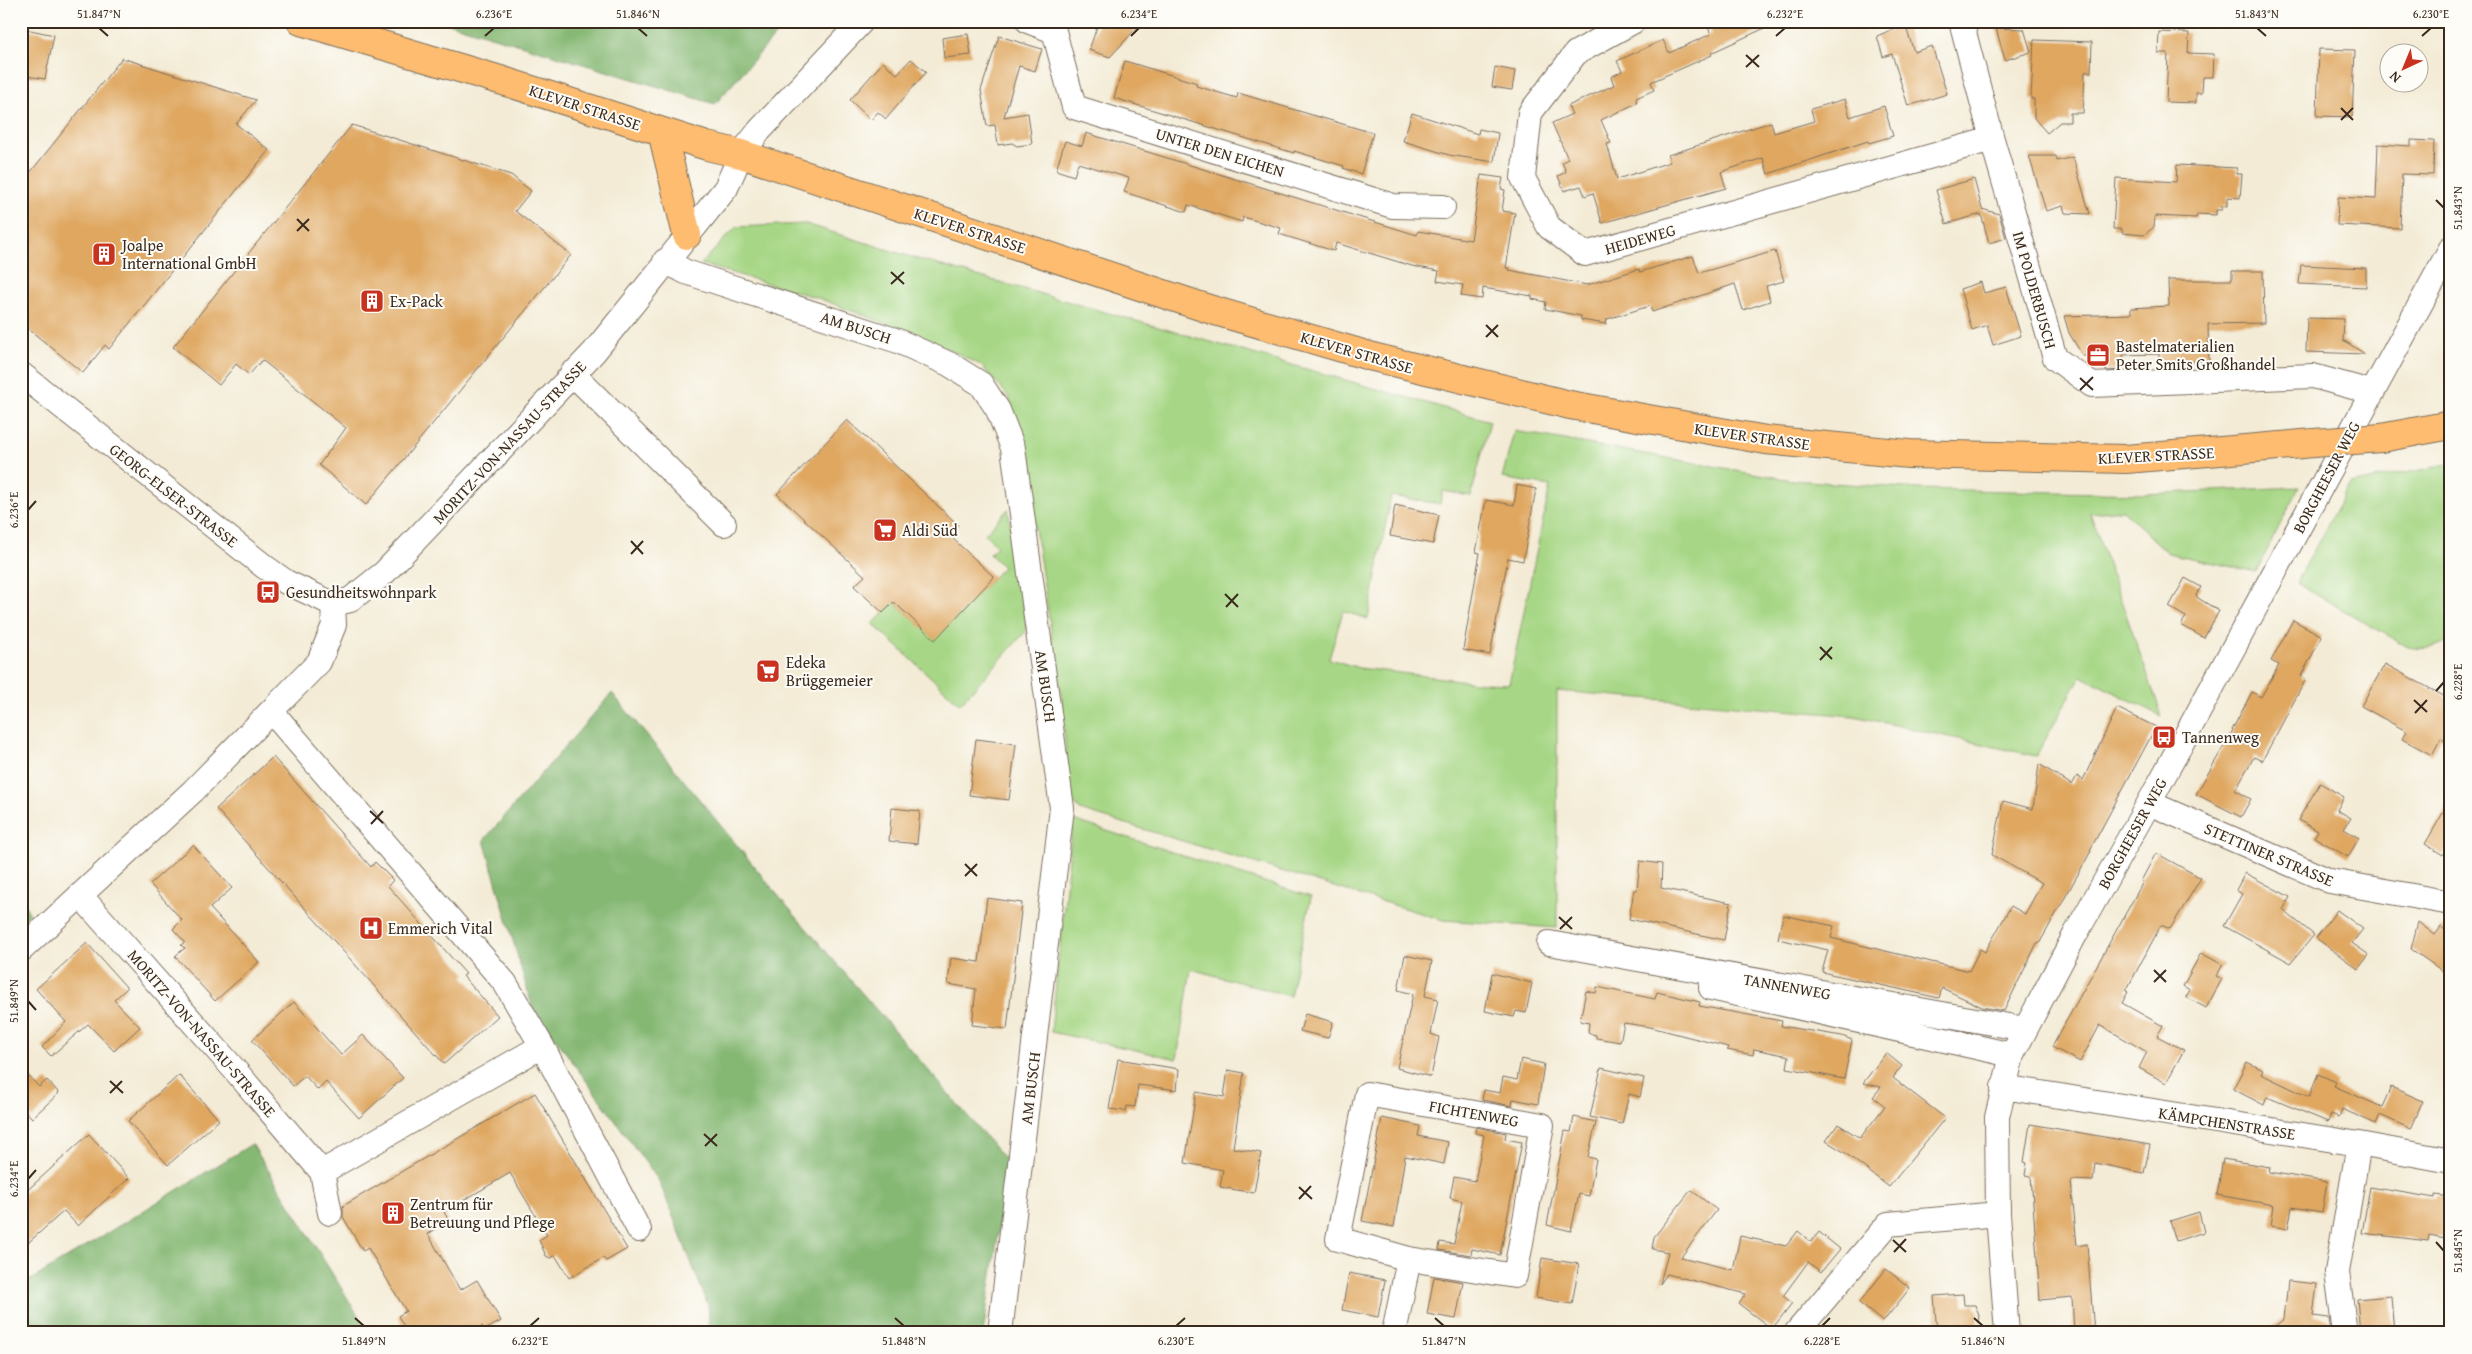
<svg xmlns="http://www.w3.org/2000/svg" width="2472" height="1354" viewBox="0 0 2472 1354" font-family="'Gentium Book Plus',serif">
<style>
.green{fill:#a7d786;stroke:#718052}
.forest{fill:#85b873;stroke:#607148}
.building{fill:#dfa761}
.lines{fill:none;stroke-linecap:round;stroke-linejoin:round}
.street-casing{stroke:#7b6e5e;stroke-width:26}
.primary-casing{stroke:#7b6e5e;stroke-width:30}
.street{stroke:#fff;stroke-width:24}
.primary{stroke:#fdbc6f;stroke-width:28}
.primary-bridge-casing{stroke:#7b6e5e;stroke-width:30;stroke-linecap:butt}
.primary-bridge{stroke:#fdbc6f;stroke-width:28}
.ticks{fill:none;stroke:#3b2a1e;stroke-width:2}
.labels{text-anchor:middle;stroke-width:4;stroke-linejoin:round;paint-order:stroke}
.street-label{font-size:16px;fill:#3b2a1e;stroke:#fdfcf7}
.poi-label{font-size:16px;fill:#3b2a1e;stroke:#fdfcf7;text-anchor:start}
.neatline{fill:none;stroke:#3b2a1e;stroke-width:2}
.ticks-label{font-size:12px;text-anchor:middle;fill:#3b2a1e}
</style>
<rect width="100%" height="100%" fill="#fdfcf7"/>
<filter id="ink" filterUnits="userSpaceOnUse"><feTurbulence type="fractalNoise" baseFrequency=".02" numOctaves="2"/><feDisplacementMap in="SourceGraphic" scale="10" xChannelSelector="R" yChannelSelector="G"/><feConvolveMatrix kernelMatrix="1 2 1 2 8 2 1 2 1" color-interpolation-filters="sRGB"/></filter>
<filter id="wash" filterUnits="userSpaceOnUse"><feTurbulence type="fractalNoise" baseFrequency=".0096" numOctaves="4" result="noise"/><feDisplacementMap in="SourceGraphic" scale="20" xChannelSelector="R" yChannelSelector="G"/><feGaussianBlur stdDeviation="1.12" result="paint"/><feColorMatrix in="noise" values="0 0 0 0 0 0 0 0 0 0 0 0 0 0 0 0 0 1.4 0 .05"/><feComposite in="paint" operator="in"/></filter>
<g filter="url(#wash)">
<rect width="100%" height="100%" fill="#f3ebd5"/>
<!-- green -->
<path class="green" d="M806,224L921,260L1490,421L1471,496L1443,491L1440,504L1391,496L1368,619L1343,611L1329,659L1359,668L1484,683L1509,684L1550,486L1502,478L1514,431L1792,480L1918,489L2143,494L2299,487L2256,572L2168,553L2123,510L2090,513L2162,716L2081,676L2036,756L1854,716L1557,691V928L1443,920L1080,810L1070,798L1061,695L1024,457L1009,397L981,365L929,340L818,298L701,264L736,227Z
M2451,464V638C2436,649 2425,650 2408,647L2296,583L2350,484Z
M1008,509L1027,630L960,704L873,624L894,602L935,639L1003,567L990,554L997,546L985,534Z
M1073,820L1311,897L1290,996L1191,969L1177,1059L1051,1032Z"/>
<!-- forest -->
<path class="forest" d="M441,21H788L715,104Z
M612,693L781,899L1009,1164L983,1333H710L708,1305L659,1181L532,1006L484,840Z
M21,899L30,914L21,923Z
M252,1144L369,1333H33L21,1313V1286Z"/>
<g id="blocks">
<!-- building -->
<path class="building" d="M1099,21H1143L1110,57L1089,50Z
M1705,21H1780L1711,53L1712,55L1651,82L1654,90L1636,98L1637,103L1601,120L1611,143L1607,144L1617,179L1670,162L1668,155L1771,122L1774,133L1814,121L1811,109L1845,99L1850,117L1884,106L1893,136L1869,143L1868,141L1768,174L1763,158L1721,172L1726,188L1602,223L1593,193L1585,196L1581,186L1564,191L1558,176L1566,172L1562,162L1568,159L1552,123L1572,114L1568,106L1614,85L1611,77L1622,71L1617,61L1663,40L1669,53L1711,34Z
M1905,24L1914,52L1932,46L1947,94L1908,106L1892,54L1883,57L1877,36Z
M21,28L54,35L45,79L21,75Z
M1996,28L2024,29L2031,52L2005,60Z
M2159,32L2189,33L2188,53L2214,54L2213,77H2203L2202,93H2196V103L2166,102L2168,53H2158Z
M968,34L971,55L944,58L942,38Z
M999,36L1042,49L1035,71L1019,66L1004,117L1028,113L1032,144L1017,146L1012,143L998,145L995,125L987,126L981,90Z
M2034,40L2092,42L2091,72H2085L2083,113H2070V122H2060L2047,133L2034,118V99H2031Z
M2319,49L2355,50L2352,117L2317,116Z
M122,58L256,100L236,124L269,150L109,349L105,345L83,373L21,323V184Z
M911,59L926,72L886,119L878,112L871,120L850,100L883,62L897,74Z
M1125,61L1197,83L1196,86L1237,98L1238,93L1373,133L1361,174L1343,168L1344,166L1294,151V153L1114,98Z
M1495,67L1515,71L1512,90L1492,87Z
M1412,113L1478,134L1479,129L1498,133L1494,162L1449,155L1403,141Z
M352,125L511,175L531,191L515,211L571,255L366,505L319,465L346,428L262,360L249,375L236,364L219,385L173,347Z
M1086,133L1417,235L1418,231L1471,240L1481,175L1503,178L1501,189L1505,190L1502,211L1515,213L1506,268H1510L1509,270L1587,285L1639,269L1640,272L1693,256L1699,273L1775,251L1784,281L1766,286L1770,301L1743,310L1735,284L1652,312L1650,306L1607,319L1606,324L1581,320V316L1545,309L1546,302L1532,299V296L1483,288L1482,299L1461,296L1463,285L1437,281L1439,271L1412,266L1336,243L1334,251L1279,234L1281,228L1243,217L1242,222L1188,205L1186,212L1124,192L1129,178L1078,163L1074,176L1056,170L1065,141L1082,146Z
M2411,140L2434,141L2433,175L2402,174L2400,228L2337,225L2338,197L2376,199L2378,144L2411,146Z
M2029,156H2056L2057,161L2073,157L2090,214L2065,213L2063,206L2046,211Z
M2177,165L2237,168L2236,174H2242L2240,198L2227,197V206H2222V210H2216V215L2197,214L2196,218L2155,216L2154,227L2144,235L2122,233V229H2113L2116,178L2176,182Z
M1974,179L1982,209L1999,214L2006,238L1989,243L1981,214L1946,224L1936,190Z
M2301,265L2366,268V287L2299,284Z
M2232,271H2263L2264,323L2208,324L2209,361L2159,362V354L2123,355V370L2106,371V355L2083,356L2069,333L2064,316L2131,314V308L2169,306L2168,280H2232Z
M1981,282L1984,293L2006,287L2021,336L1993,345L1987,325L1972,330L1960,289Z
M2307,318L2344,319L2343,340L2365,354L2306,352Z
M847,420L958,525L949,535L994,577L935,640L894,602L883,613L854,586L865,576L777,494Z
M1517,485L1536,489L1523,561L1508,558L1490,655L1463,650L1480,553L1476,552L1486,500L1514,505Z
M1395,505L1439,515L1433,544L1390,536Z
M2185,578L2201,587L2196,595L2198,598L2219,611L2204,638L2181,625L2186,617L2169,607Z
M2293,620L2322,636L2301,676L2306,679L2262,761L2254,757L2235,790L2251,799L2241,817L2196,794L2233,731L2232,730L2252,692L2261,697L2279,665L2271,661Z
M2385,664L2451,700V747L2441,738L2432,755L2402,739L2406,731L2361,706Z
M2117,708L2156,727L2090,850L2091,851L2039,944L2037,943L2004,1011L1982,1007L1942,988L1939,998L1822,972L1828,950L1778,939L1783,915L1834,926L1831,938L1969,971L1980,949L1985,952L2011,906L2025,914L2042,883L1992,855L2003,801L2033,809L2039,764L2072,785L2077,776L2083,780Z
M976,739L1016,744L1009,800L969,795Z
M273,757L371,867L375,862L393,880L388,886L466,974L463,976L498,1016L444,1064L216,809Z
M2320,783L2344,797L2337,810L2351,818L2344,829L2359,838L2348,857L2314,837L2318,831L2298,820Z
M2451,799V841L2443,855L2425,844Z
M892,808L920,811L917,844L889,841Z
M193,845L232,888L210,908L259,962L215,1001L175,956L185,948L181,945L185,942L173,929L182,920L150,884Z
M2156,853L2201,878L2170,929L2161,925L2126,991L2128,992L2122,1003L2163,1026L2157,1036L2184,1050L2166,1083L2139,1068L2147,1052L2100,1025L2080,1062L2052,1047L2143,882L2141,881Z
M1640,861L1662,864L1661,888L1731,903L1724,940L1629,919L1634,890H1637Z
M2245,873L2290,897L2283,910L2314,935L2291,963L2224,926L2242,894L2236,890Z
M987,898L1022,903L1007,1029L972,1025L976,989L948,984L951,958L979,962Z
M2337,910L2363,929L2352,943L2369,955L2358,969L2316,938Z
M2418,922L2435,935L2441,927L2451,934V977L2411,949Z
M87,943L127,988L114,1000L140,1027L114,1051L88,1024L51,1056L42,1047L66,1022L36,989Z
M2201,953L2223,965L2216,976L2222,979L2206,1008L2186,997L2190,990L2183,986Z
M1405,955L1432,961L1425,996L1438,999L1431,1034L1439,1037L1431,1077L1397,1068L1413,994L1398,990Z
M1492,973L1532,983L1526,1013L1516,1011L1514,1017L1485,1011Z
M1597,987L1655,999L1657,992L1700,1002L1699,1006L1782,1021L1781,1026L1842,1036L1852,1040L1844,1079L1787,1068L1789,1056L1754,1049L1753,1055L1727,1050L1728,1047L1650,1027L1624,1023L1620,1042L1596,1038V1035L1588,1033L1589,1023L1580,1021L1586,991L1596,993Z
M294,1002L341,1055L363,1035L403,1078L359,1118L326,1082L318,1090L305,1076L293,1086L252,1040Z
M1305,1014L1333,1022L1328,1038L1300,1031Z
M1886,1053L1902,1066L1893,1078L1945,1118L1889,1187L1844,1152L1826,1141L1838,1124L1860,1138L1885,1106L1873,1097L1881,1087L1863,1083Z
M1118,1059L1179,1069L1177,1090L1138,1085L1135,1107L1127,1106L1126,1111L1109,1109Z
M1521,1059L1544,1064L1538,1104L1513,1099L1512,1106L1482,1100L1484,1090L1500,1093L1503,1077L1517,1080Z
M2247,1062L2263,1070L2261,1074L2309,1097L2318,1074L2336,1082L2334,1086L2382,1107L2391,1087L2423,1101L2411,1129L2380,1115L2376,1124L2342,1109L2339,1117L2331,1114L2328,1122L2267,1097L2264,1105L2233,1089Z
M21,1068L39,1087L47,1080L59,1093L32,1118L21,1106Z
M1601,1068L1644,1078L1640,1097L1629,1094L1622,1124L1590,1117Z
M1228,1070L1244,1073L1233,1148L1261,1153L1254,1193L1220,1187L1223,1170L1185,1163L1196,1092L1224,1097Z
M179,1075L219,1120L168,1165L128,1121Z
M535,1093L627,1249L606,1261L603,1258L569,1278L555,1255L550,1258L546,1256L539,1240L547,1235L510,1173L444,1212L449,1221L428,1234L460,1290L477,1280L501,1321L485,1330L482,1326L470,1333H408L398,1316L406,1311L368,1248L363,1251L343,1217V1206Z
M1574,1117L1596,1122L1588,1157L1596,1159L1589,1196L1579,1194L1571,1231L1547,1225L1565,1131L1571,1132Z
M1382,1118L1420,1126L1418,1136L1448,1142L1444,1164L1405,1156L1394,1227L1362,1221Z
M2030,1124L2150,1145L2144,1173L2095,1163L2093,1181L2071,1180L2077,1246L2087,1244L2094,1333H2074L2072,1297L2040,1300L2031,1176L2025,1175L2027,1163L2024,1162Z
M1476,1127L1506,1133L1505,1139L1522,1142L1500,1255L1472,1249L1471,1255L1439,1250L1440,1242L1454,1244L1462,1201L1450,1198L1454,1177L1475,1181L1484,1135L1475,1133Z
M89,1134L129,1178L78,1226L64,1211L21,1249V1196Z
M2223,1159L2270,1167L2269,1172L2327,1182L2322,1212L2292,1207L2288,1229L2271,1226L2274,1205L2217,1195Z
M2370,1187L2435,1198V1195L2451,1197V1239L2429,1235L2428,1241L2362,1233Z
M1691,1190L1717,1210L1681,1257L1733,1270L1740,1236L1786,1246L1798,1231L1811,1242L1819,1232L1840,1249L1821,1272L1808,1262L1783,1296L1792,1303L1772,1329L1739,1304L1746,1294L1667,1274L1660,1284L1668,1252L1652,1249L1654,1237Z
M2199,1212L2204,1232L2176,1241L2170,1221Z
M1542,1258L1579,1264L1572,1304L1536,1298Z
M1886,1269L1910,1288L1883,1322L1859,1303Z
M1349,1273L1385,1280L1378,1317L1342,1310Z
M1434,1277L1463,1282L1456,1319L1427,1314Z
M2288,1281L2317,1284L2313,1316L2329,1318L2331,1333H2266L2284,1319Z
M1963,1294L1964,1305H1975L1979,1316L1977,1328H1972V1333H1937L1934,1296Z
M2391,1296L2394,1333L2360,1332L2357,1299Z"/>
</g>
</g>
<g filter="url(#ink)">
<use href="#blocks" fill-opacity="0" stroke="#7b6e5e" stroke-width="1"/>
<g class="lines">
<!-- street casing -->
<g class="street-casing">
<path id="street" d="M1028,21L1054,31L1074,107L1393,206L1443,207
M1634,21L1576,53L1530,113L1523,178L1549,227L1585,254L1992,139
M1961,21L1992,139L2055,358L2092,385L2313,376L2371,392
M665,261L686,272L898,341L949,364L981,384L998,410L1013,448L1062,808L1000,1333
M572,373L724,524
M21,374L265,567L286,582L333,604
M333,604L350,600L384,573L594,352L726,188L741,154L759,131L862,21
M272,712L505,983L542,1046
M2149,803L2330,881L2451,903
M80,895L234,1069L322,1172L330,1213
M1549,943L2025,1029
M21,950L193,791L319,662L334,625L333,604
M1711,988L2012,1055
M2003,1087L2359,1144L2451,1161
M1367,1094L1542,1125L1515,1276L1409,1259L1338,1239Z
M322,1172L542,1046L639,1230
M1394,1333L1409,1259
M1796,1333L1888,1224L1998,1214
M2007,1333L1998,1214L1997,1117L2012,1055L2076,933L2149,803L2451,248
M2345,1333L2337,1272L2359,1144"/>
</g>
<!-- primary casing -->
<g class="primary-casing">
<path id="primary" d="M301,21L500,80L707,146L741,154L1212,310L1373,357L1570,405L1766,440L1909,454L2126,459L2314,443
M662,132L687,235
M2381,438L2451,425"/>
</g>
<!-- street -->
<use href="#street" class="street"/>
<!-- primary -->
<use href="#primary" class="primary"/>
<!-- primary-bridge casing -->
<g class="primary-bridge-casing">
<path id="primary-bridge" d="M2314,443L2381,438"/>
</g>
<!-- primary-bridge -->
<use href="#primary-bridge" class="primary-bridge"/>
</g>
</g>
<!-- ticks -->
<path class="ticks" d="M99,28L108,36M638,28L647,36M2257,28L2266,36M485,36L494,28M1131,36L1139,28M1776,36L1785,28M2422,36L2431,28M1746,55L1759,67M1746,67L1759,55M2341,108L2353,120M2341,120L2353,108M2436,200L2444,208M297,219L309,231M297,231L309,219M891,272L904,284M891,284L904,272M1486,325L1498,337M1486,337L1498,325M2080,378L2093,390M2080,390L2093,377M28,510L36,501M631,541L643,554M631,554L643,541M1225,594L1238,607M1226,607L1238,594M1820,647L1832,659M1820,660L1832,647M2436,691L2444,682M2414,700L2427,712M2415,713L2427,700M370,811L383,823M371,824L383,811M965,864L977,876M965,876L977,864M1559,917L1572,929M1560,929L1572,917M2154,970L2166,982M2154,982L2166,970M28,1001L36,1010M110,1081L123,1093M110,1093L122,1081M704,1134L717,1146M705,1146L717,1134M28,1179L36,1170M1299,1187L1312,1199M1299,1199L1311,1186M1893,1240L1906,1252M2436,1242L2444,1251M1894,1252L1906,1239M355,1318L364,1326M895,1318L904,1326M1435,1318L1444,1326M1974,1318L1983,1326M530,1326L539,1318M1176,1326L1185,1318M1822,1326L1830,1318"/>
<!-- icons -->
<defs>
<g id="building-square" transform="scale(1.25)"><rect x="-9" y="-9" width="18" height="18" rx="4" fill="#c8321e" stroke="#fdfcf7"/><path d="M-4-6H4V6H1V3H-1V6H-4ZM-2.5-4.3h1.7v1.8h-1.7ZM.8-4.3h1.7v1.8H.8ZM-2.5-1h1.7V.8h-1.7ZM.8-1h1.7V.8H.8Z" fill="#fff"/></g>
<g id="office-square" transform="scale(1.25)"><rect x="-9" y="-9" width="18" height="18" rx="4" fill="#c8321e" stroke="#fdfcf7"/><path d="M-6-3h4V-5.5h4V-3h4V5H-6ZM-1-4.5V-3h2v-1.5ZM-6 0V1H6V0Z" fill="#fff"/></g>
<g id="supermarket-square" transform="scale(1.25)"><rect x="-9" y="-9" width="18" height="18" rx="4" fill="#c8321e" stroke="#fdfcf7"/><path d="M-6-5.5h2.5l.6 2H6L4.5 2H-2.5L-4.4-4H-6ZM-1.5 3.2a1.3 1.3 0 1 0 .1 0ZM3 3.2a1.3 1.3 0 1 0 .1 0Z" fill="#fff"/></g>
<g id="bus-square" transform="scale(1.25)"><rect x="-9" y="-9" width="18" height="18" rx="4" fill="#c8321e" stroke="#fdfcf7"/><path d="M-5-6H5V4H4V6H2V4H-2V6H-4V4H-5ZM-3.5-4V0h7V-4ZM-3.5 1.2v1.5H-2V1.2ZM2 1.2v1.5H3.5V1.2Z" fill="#fff"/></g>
<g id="hospital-square" transform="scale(1.25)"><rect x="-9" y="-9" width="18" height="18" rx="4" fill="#c8321e" stroke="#fdfcf7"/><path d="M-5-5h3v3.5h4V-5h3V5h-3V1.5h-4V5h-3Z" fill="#fff"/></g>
</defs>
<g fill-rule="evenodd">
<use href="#building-square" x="104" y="254"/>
<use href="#building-square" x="372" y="301"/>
<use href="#office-square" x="2098" y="355"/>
<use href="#supermarket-square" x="885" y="530"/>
<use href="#bus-square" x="268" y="592"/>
<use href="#supermarket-square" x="768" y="671"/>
<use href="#bus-square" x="2164" y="737"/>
<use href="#hospital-square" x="371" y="928"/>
<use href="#building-square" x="393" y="1213"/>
</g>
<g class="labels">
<!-- street labels -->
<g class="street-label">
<text transform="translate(585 107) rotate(18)" y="6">KLEVER STRASSE</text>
<text transform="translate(1220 152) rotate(17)" y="6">UNTER DEN EICHEN</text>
<text transform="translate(970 230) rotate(18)" y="6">KLEVER STRASSE</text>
<text transform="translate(1640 239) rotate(-16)" y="6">HEIDEWEG</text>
<text transform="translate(2035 290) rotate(74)" y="6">IM POLDERBUSCH</text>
<text transform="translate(856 327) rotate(18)" y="6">AM BUSCH</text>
<text transform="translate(1357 352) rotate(16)" y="6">KLEVER STRASSE</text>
<text transform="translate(1752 436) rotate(8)" y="6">KLEVER STRASSE</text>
<text transform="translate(509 442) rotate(-47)" y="6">MORITZ-VON-NASSAU-STRASSE</text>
<text transform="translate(2156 455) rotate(-3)" y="6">KLEVER STRASSE</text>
<text transform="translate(2326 477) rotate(-62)" y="6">BORGHEESER WEG</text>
<text transform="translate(174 495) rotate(38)" y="6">GEORG-ELSER-STRASSE</text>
<text transform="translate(1046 686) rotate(82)" y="6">AM BUSCH</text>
<text transform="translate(2132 833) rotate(-61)" y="6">BORGHEESER WEG</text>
<text transform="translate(2269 854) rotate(23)" y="6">STETTINER STRASSE</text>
<text transform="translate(1787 986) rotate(10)" y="6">TANNENWEG</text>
<text transform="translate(202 1033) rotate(49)" y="6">MORITZ-VON-NASSAU-STRASSE</text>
<text transform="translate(1030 1088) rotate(-83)" y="6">AM BUSCH</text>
<text transform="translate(1474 1113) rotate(10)" y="6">FICHTENWEG</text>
<text transform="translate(2227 1123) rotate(9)" y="6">KÄMPCHENSTRASSE</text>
</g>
<!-- poi labels -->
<g class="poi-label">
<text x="122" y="251">Joalpe<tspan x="122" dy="18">International GmbH</tspan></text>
<text x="390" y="307">Ex-Pack</text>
<text x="2116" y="352">Bastelmaterialien<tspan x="2116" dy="18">Peter Smits Großhandel</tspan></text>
<text x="902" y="536">Aldi Süd</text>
<text x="286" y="598">Gesundheitswohnpark</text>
<text x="786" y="668">Edeka<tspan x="786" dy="18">Brüggemeier</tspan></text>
<text x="2182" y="743">Tannenweg</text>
<text x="388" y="934">Emmerich Vital</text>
<text x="410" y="1210">Zentrum für<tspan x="410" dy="18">Betreuung und Pflege</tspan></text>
</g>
</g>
<!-- margin -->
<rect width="2472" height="1354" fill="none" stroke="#fdfcf7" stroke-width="55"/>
<!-- north arrow -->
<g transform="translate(2404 68) rotate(224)"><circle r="24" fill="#fdfcf7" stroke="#afa8a0"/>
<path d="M0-4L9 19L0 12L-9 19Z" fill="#c8321e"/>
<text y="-8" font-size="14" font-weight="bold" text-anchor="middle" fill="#3b2a1e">N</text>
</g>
<rect x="28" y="28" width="2416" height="1298" class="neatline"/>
<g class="ticks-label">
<text x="99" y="18">51.847°N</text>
<text x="494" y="18">6.236°E</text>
<text x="638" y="18">51.846°N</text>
<text x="1139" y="18">6.234°E</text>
<text x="1785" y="18">6.232°E</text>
<text x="2257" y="18">51.843°N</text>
<text x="2431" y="18">6.230°E</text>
<text transform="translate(2458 208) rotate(-90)" y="4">51.843°N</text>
<text transform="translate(14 510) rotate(-90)" y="4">6.236°E</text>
<text transform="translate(2458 682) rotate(-90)" y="4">6.228°E</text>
<text transform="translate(14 1001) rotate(-90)" y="4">51.849°N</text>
<text transform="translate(14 1179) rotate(-90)" y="4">6.234°E</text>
<text transform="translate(2458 1251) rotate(-90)" y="4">51.845°N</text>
<text x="364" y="1345">51.849°N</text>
<text x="530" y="1345">6.232°E</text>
<text x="904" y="1345">51.848°N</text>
<text x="1176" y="1345">6.230°E</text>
<text x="1444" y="1345">51.847°N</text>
<text x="1822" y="1345">6.228°E</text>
<text x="1983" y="1345">51.846°N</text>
</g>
</svg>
